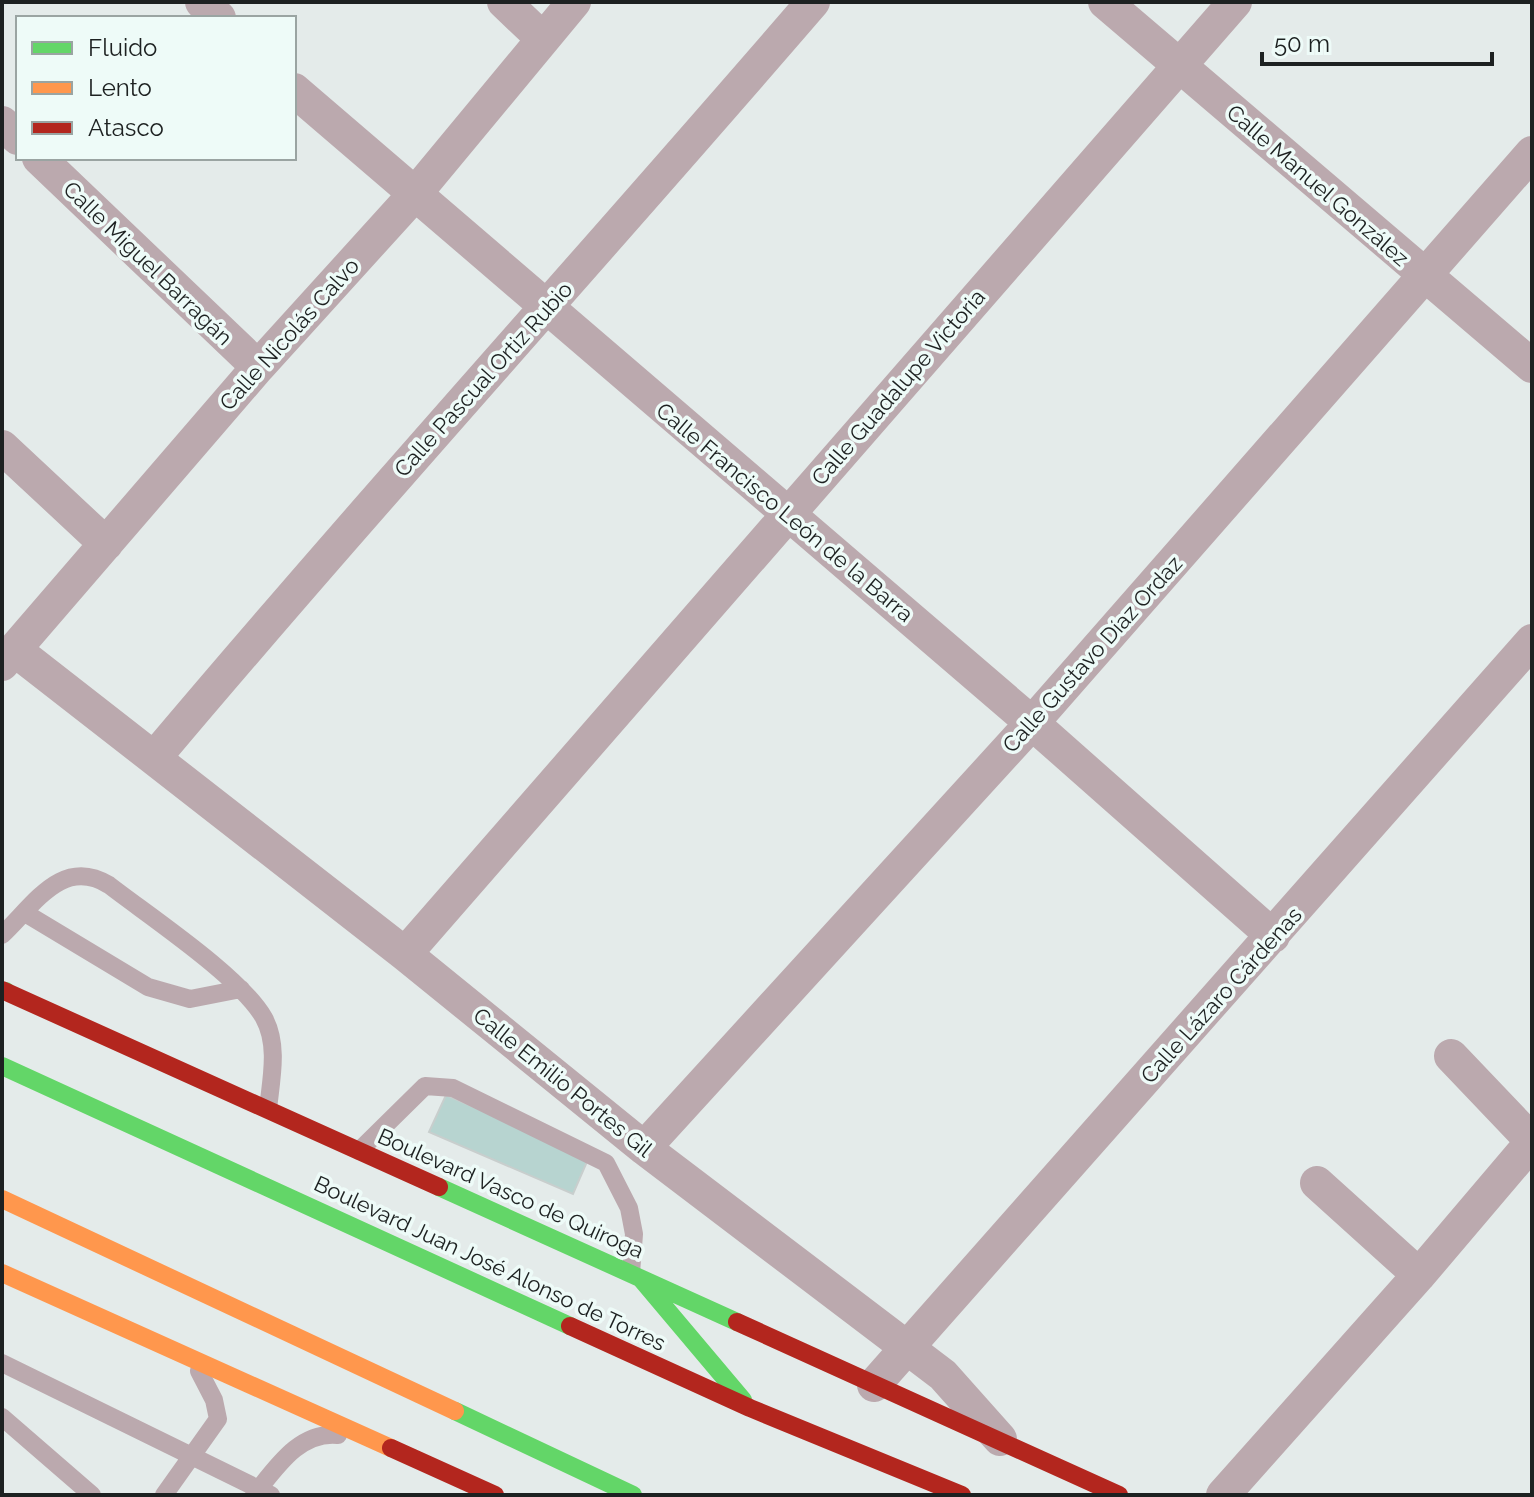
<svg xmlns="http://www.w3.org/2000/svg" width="1534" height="1497" viewBox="0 0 1534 1497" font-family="Raleway,sans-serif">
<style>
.building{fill:#b7d4d0;stroke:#c8cecd;stroke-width:2}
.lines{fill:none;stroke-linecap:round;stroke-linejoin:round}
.lane{stroke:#bba9ae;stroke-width:18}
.street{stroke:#bba9ae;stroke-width:34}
.fast{stroke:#63d668;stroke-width:18}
.slow{stroke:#ff974d;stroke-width:18}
.jam{stroke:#b3261e;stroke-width:18}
.labels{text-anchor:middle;stroke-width:7;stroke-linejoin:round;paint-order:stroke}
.street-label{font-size:22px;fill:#1d2121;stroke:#eefbf8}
</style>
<rect width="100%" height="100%" fill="#e4ebea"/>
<!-- building -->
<path class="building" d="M446,1095L589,1157L573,1194L429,1132Z"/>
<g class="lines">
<!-- lane -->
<path class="lane" d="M25,913L148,987L190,999L241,989
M2,935C34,905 62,856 109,885C149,916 241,977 264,1018C279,1045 271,1080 268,1109
M359,1151L425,1086L453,1088L606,1163L629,1208L634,1234L631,1273
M2,1363L271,1495
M2,1417L92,1495
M164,1495L218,1419L214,1400L199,1371
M254,1495C276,1468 299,1431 338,1435"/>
<!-- street -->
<path class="street" d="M202,2L219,18
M504,2L543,39
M1105,2L1532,366
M294,90L1032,723L1273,936
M2,123L18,138
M39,158L258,367
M2,447L106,544
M15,650L405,954L644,1148L943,1375L1000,1439
M2,664L258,367L414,195L574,2
M155,757C370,502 595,255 813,2
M405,954L1235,2
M1451,1056L1532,1141
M644,1148L1032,723L1532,153
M1317,1183L1419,1275
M874,1385L1532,641
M1223,1495L1419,1275L1532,1142"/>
<!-- fast -->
<path class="fast" d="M2,991H6
M2,1066L570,1326
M439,1187L737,1322
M641,1279L743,1400
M455,1411L633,1495"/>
<!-- slow -->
<path class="slow" d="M2,1199L455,1411
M2,1273L391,1448"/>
<!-- jam -->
<path class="jam" d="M2,990L439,1187
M737,1322L1119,1495
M570,1326L750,1408L962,1495
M391,1448L495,1495"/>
</g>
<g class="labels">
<!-- street labels -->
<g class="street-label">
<text transform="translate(1318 185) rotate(41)" y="8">Calle Manuel González</text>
<text transform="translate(148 263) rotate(44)" y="8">Calle Miguel Barragán</text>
<text transform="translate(289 334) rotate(-48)" y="8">Calle Nicolás Calvo</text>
<text transform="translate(483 379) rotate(-48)" y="8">Calle Pascual Ortiz Rubio</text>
<text transform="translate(898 387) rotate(-49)" y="8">Calle Guadalupe Victoria</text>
<text transform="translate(785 512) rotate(40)" y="8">Calle Francisco León de la Barra</text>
<text transform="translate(1092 654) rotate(-48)" y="8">Calle Gustavo Díaz Ordaz</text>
<text transform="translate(1221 995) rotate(-48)" y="8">Calle Lázaro Cárdenas</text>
<text transform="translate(563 1082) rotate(39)" y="8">Calle Emilio Portes Gil</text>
<text transform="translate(511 1193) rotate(24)" y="8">Boulevard Vasco de Quiroga</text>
<text transform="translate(490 1263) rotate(25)" y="8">Boulevard Juan José Alonso de Torres</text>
</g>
</g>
<!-- border -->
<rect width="1534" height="1497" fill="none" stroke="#1d2121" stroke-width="8"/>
<!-- legend -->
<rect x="16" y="16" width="280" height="144" fill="#eefbf8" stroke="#9aa4a2" stroke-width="2"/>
<rect x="32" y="42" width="40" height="12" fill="#63d668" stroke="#9aa4a2" stroke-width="2"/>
<text x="88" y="56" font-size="24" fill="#1d2121">Fluido</text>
<rect x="32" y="82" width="40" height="12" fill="#ff974d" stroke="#9aa4a2" stroke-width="2"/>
<text x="88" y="96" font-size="24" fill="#1d2121">Lento</text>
<rect x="32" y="122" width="40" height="12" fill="#b3261e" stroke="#9aa4a2" stroke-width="2"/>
<text x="88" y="136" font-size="24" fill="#1d2121">Atasco</text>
<!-- scale -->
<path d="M1262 52v12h230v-12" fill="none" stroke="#1d2121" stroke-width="4"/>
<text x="1274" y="52" font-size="24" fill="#1d2121" stroke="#eefbf8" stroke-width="6" paint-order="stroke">50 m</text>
</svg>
